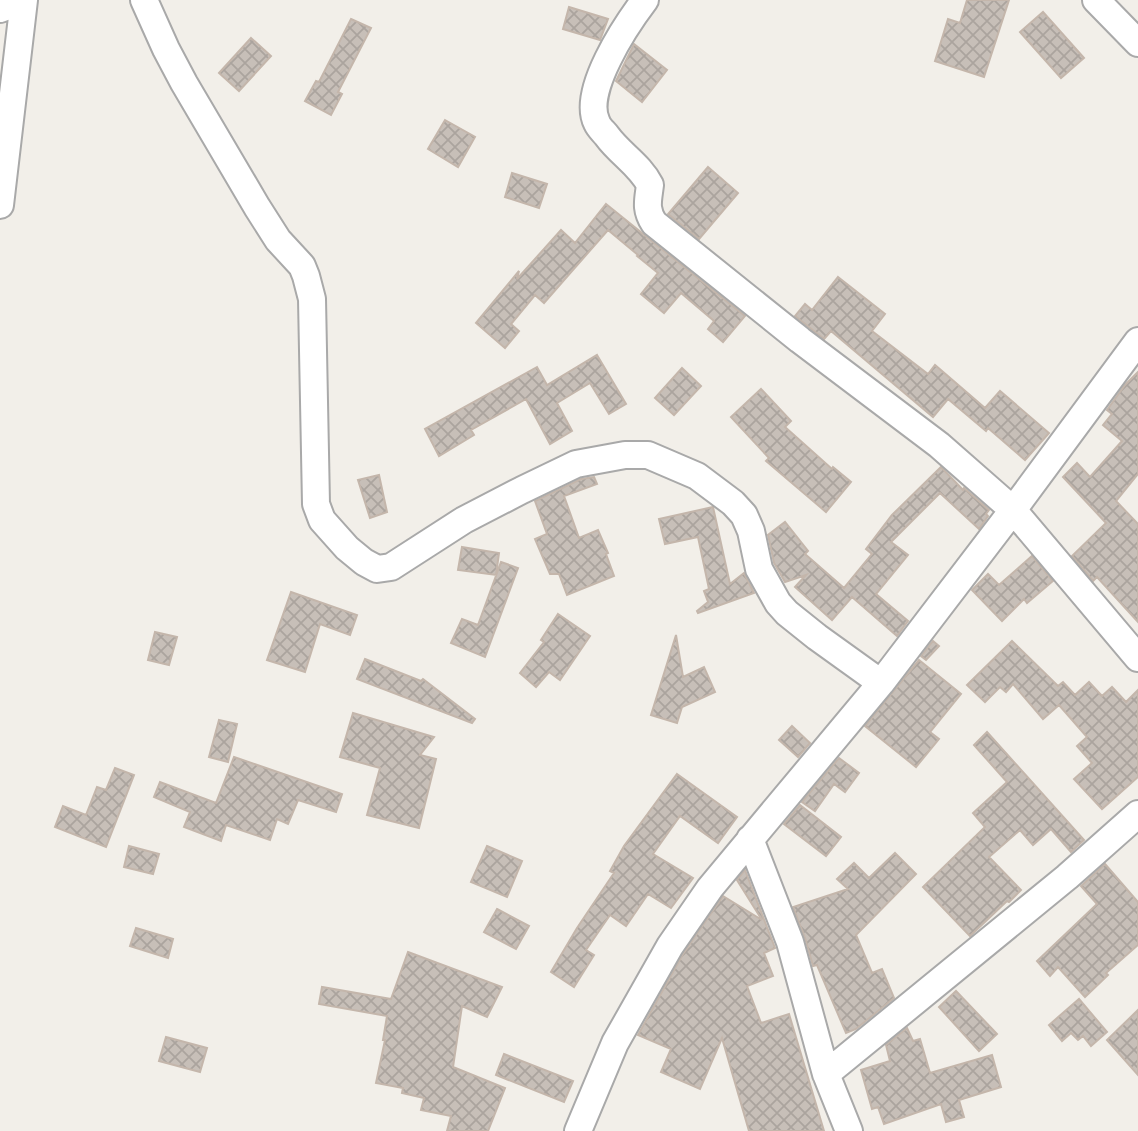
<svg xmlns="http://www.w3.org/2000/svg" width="1138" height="1131" viewBox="0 0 1138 1131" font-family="'Nunito Sans',sans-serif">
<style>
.building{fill:url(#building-cross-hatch);stroke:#c4b6ab;stroke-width:2}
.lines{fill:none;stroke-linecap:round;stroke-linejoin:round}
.minor-casing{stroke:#a9a9a9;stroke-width:30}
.minor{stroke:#fff;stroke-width:26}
</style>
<defs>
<pattern id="building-cross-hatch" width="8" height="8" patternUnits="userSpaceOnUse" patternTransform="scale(1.75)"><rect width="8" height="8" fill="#c7bfb8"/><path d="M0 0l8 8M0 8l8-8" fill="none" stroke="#aba49e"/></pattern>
</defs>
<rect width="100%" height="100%" fill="#f2efe9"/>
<!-- building -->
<path class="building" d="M967,0H1009L984,77L935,61L948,19L960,23Z
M569,7L608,19L600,40L563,29Z
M1043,12L1084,58L1061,78L1020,32Z
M351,19L371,28L338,92L342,94L331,115L305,101L316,81L319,82Z
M251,38L271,56L239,91L219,73Z
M634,44L667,70L642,102L616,81Z
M445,120L475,137L458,167L428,149Z
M708,167L738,193L699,239L668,214Z
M512,173L547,184L539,208L505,197Z
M606,204L745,316L723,342L708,329L714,321L681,293L664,313L641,294L658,273L637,256L638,255L608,230L544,303L535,295L511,324L519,331L505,348L476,323L519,271L517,279L561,230L575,243Z
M838,277L885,314L872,331L928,374L935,365L985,408L1000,391L1049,433L1025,460L988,428L986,431L948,399L933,417L831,331L824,339L795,316L805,304L812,310Z
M597,355L626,404L609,414L590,383L557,403L572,431L550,444L526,399L471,430L474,435L439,456L425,429L537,367L547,385Z
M682,368L701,386L674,415L655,398Z
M1138,372V474L1116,501L1138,524V622L1097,577L1093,581L1072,556L1106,523L1063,477L1077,463L1090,477L1122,441L1103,425L1112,414L1107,410L1125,385Z
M761,389L791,421L785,427L832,469L833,467L851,482L826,512L766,461L769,458L731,417Z
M941,467L963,490L964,488L989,510L986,514L988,516L979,529L940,493L891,542L908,555L876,594L908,621L897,636L852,597L832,620L795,587L806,575L785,582L774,563L768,535L785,522L808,551L805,554L844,588L872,554L866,549L892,515Z
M379,475L387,512L370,518L358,480Z
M594,477L597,484L564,496L579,538L598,530L608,553L606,554L614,576L567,595L559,574H550L535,539L547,534L535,501L581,479Z
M713,507L730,584L744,573L754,593L698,613L697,611L708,602L704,591L709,589L698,537L665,544L659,519Z
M462,547L499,553L496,575L458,570Z
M1032,556L1053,581L1027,603L1024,599L1002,621L972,590L988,574L999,585Z
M501,562L518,568L485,657L451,643L462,619L478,625Z
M291,592L357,615L350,635L320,624L305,672L267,660Z
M558,614L590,636L560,680L549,672L536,687L520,673L544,642L541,640Z
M155,632L177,637L169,665L148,660Z
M676,635L683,677L704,667L715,692L682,707L677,723L651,715Z
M933,641L939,646L926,660L921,656Z
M1012,641L1058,686L1063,682L1075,695L1089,682L1102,696L1112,687L1126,702L1138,690V777L1102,809L1074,779L1092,763L1077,746L1087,737L1059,705L1043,719L1013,684L1006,692L1000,687L985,702L967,685Z
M365,659L421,681L423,679L475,719L472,723L357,679Z
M919,660L961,694L930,732L939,739L916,767L865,726Z
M353,713L434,737L420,755L436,759L419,828L367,815L380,768L340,757Z
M219,720L237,724L228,762L209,757Z
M792,726L810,743L798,757L779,740Z
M987,732L1084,840L1071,852L1051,829L1033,845L1020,830L989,857L1021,890L1009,902L1007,901L970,936L923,887L985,827L973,813L1007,782L974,745Z
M234,757L342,794L336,812L298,800L288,824L277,819L270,840L226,825L221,841L184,827L190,812L154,797L160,782L216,803Z
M839,758L859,773L845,792L834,784L815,811L802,802Z
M115,768L134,775L106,847L55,827L63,806L86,815L97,787L106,790Z
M677,774L737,817L718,843L680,816L653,854L693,878L671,908L648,894L626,926L610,915L586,950L594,955L574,987L551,972L577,928L614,873L610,871L624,846Z
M800,805L841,837L826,856L784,824Z
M129,846L159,854L153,874L124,867Z
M487,846L522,861L507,897L471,882Z
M895,853L916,874L856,935L872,973L882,969L894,998L856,1029L846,1033L817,965L813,966L805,938L793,907L848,889L837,879L854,863L869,878Z
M1105,864L1138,902V945L1106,973L1108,975L1085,997L1058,967L1050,976L1037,961L1097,904L1081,886Z
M745,870L775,948L764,953L773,976L747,986L761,1023L789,1014L824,1131H749L722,1038L700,1089L661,1072L671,1049L638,1035L683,954L723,896L762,920L737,880Z
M497,909L529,926L516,949L484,932Z
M136,928L173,939L168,958L130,946Z
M408,952L502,987L487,1017L462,1006L453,1067L505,1088L488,1131H447L451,1116L421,1110L424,1098L402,1093L403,1088L376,1083L385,1040H383L387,1016L319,1004L322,987L391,999Z
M956,991L997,1034L979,1051L939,1007Z
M1079,999L1107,1032L1091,1046L1083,1036L1078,1040L1071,1033L1062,1041L1049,1025Z
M1138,1010V1075L1107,1040Z
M907,1028L913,1041L920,1039L930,1073L992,1055L1001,1087L959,1100L964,1117L946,1122L941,1104L884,1124L878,1107L872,1109L861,1070L890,1061L886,1045Z
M166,1037L207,1048L200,1072L159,1061Z
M504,1054L573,1081L564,1102L496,1075Z"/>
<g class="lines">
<!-- minor casing -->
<g class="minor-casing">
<path id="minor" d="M144,0L166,49L184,83L257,207L278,240L302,266L306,276L312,299L316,504L322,520L347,548L364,562L377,569L391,567L464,520L522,490L576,464L625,455H648L697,476L733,503L744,515L751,531L759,569L778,603L787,613L817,637L881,683
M645,0C626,25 581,92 597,123C599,128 604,132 607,136C620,154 640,165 650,185C648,201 645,209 654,223L800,340L939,445L1013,510L1138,658
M1096,0L1138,43
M0,9L24,0L0,205
M750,839L790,942L826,1074L849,1131
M826,1074L1067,877L1138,814
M578,1131L615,1043L670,946L710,888L881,683L1013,510L1138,341"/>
</g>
<!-- minor -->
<use href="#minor" class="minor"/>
</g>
</svg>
